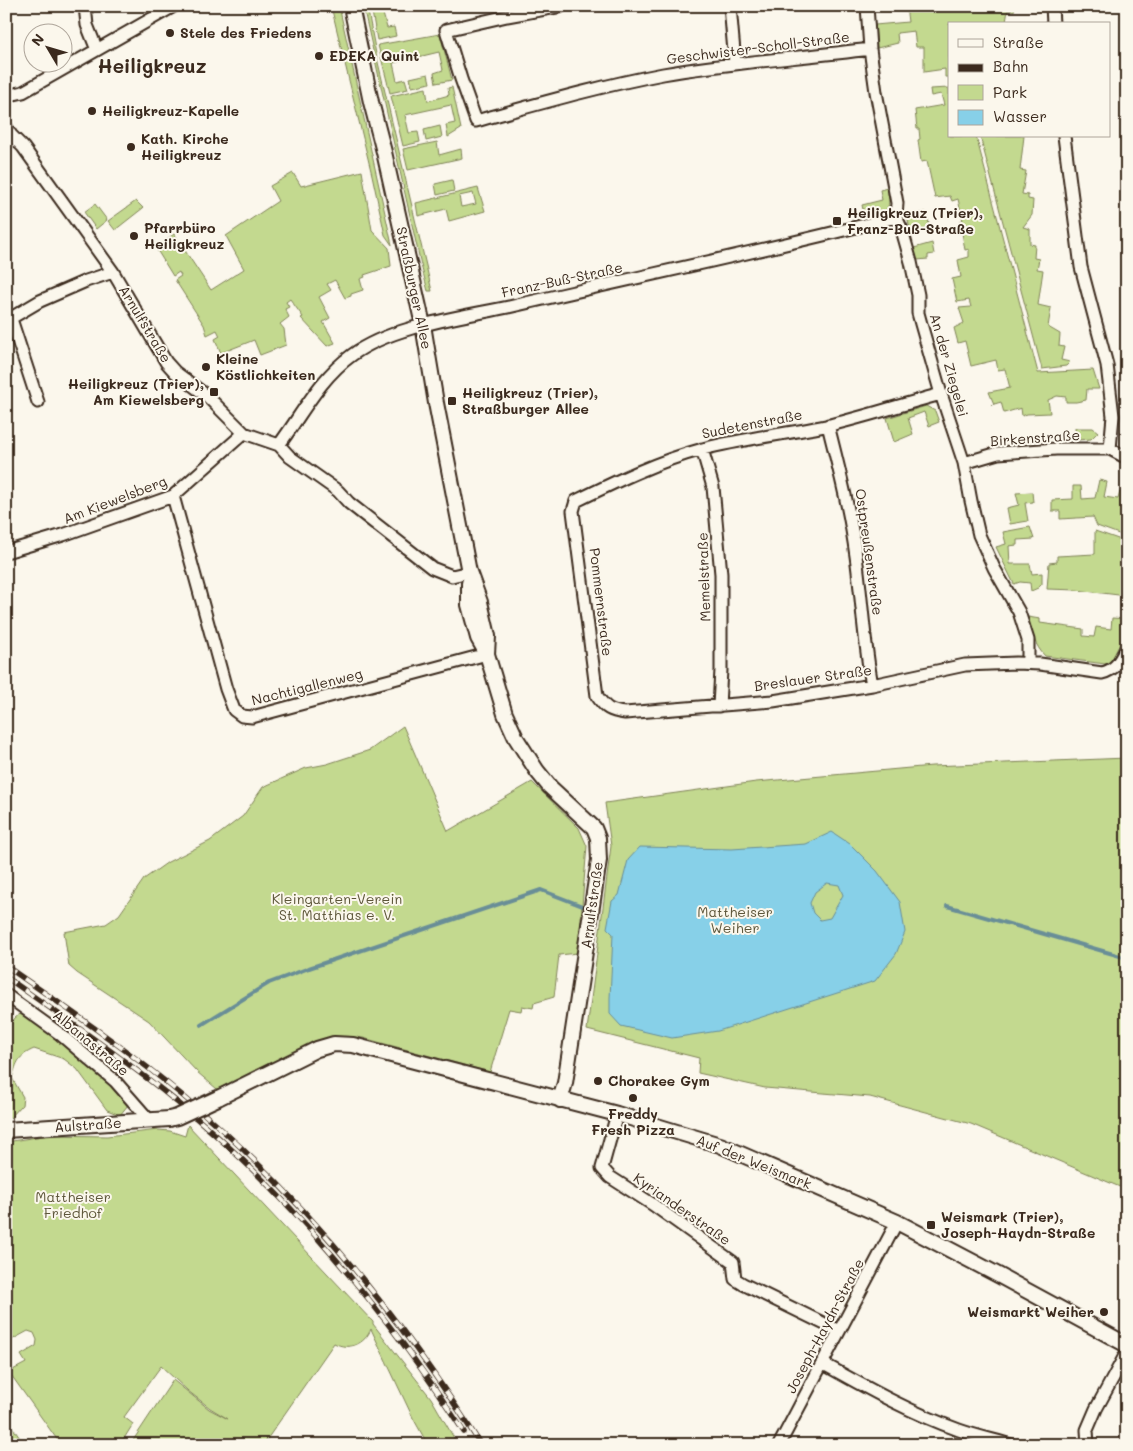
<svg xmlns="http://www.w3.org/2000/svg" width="1133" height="1451" viewBox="0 0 1133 1451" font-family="Mali,sans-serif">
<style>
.green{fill:#c3d98f;stroke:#7f8256;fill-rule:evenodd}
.water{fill:#87d0e8;stroke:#698e97;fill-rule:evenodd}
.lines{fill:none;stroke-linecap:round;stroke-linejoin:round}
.stream{stroke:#698e97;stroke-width:4}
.minor-casing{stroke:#3b2a1e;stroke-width:15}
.tertiary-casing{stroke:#3b2a1e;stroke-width:18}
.minor{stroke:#fbf7ec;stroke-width:11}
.tertiary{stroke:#fbf7ec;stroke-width:14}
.rail-casing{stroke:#3b2a1e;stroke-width:5.5}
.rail{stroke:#fbf7ec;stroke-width:4;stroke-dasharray:11;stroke-linecap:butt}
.tertiary-bridge-casing{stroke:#3b2a1e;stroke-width:18;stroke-linecap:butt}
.tertiary-bridge{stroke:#fbf7ec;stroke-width:14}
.poi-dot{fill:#3b2a1e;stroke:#fbf7ec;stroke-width:2}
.labels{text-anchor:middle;stroke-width:4;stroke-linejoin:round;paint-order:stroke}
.poi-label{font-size:14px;font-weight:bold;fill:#3b2a1e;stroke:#fbf7ec;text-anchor:start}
.street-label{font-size:14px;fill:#3b2a1e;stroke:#fbf7ec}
.park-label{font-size:14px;fill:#5d563a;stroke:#fbf7ec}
.district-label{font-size:19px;font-weight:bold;fill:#3b2a1e;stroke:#fbf7ec}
</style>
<rect width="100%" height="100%" fill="#fbf7ec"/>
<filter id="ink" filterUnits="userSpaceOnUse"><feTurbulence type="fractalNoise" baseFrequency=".02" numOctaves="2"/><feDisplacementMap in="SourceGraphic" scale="10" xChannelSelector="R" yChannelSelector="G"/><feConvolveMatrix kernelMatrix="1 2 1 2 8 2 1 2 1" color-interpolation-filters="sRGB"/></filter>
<g filter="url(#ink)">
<!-- green -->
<path class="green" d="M331,6H339L392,245L385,235L372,175Z
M363,6H367L376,54L432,291H428L421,265Z
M371,6H397L382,10L387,28L394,27L396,36L377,40Z
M906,6H1015L1014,11L1008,10L1006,22L1012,24H949V77H945V69L924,72V47H916L914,31L897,33L898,43L877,48L875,25L908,22Z
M440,34L452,80L436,83L434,73L443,70L439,52L393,63L397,81L405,79L408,89L390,93L378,45Z
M428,74L430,83L412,87L410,78Z
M452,87L461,129L448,137L446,125L455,123L451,105L405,115L409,133L418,132L420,142L403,146L391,96L426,88L428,101L449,95L448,88Z
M949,88V136H976L1038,373L1093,370L1099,389H1087L1086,400L1076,402H1066V397L1057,396L1048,400L1050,413L1027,414L1022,416L1021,408L1004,413L1001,402L991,405L994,404L989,392L1010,388L1005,369L998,370L996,360L971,366L965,341L958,343L954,328L964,323L959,308L971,307L969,300L957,302L952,279L961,277L958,260L969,257V249L965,250L960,221H963L958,199L952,201L950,196L935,198L927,161L921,162L918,140L920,139L919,129H917L915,110L944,105L941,94L931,96L930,89Z
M440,126L442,137L426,141L424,130Z
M980,136H1024L1020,170L1026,171L1022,194L1028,195V199L1033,200L1032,215L1023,227L1030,229V244L1035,245L1034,258L1039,259L1037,269L1043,270L1038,305L1051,308L1048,327L1060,334L1059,346L1064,347L1061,360L1070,362L1066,366L1042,369Z
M437,142L439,155L461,149L462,158L408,170L403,149Z
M362,171L372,230L389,248L391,266L364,275L365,277L360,279L363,290L351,294V296L345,298L335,280L327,284L331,290L319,297L330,318L323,322L335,343L327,346L301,318L303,317L290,299L286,302L289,307L285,309L289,317L280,324L284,329L286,345L260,355L254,340L221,353L215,339L220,336L217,330L207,335L204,325L175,280L181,276L179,272L173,276L157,250L166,240L174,234L211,290L244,269L226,236L278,201L270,186L293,173L301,186Z
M452,180L454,191L437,195L435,184Z
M478,188L485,211L449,221L446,209L418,216L416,203ZM473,193L476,204L461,207L459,196Z
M887,188C892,212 887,213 865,219L862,205L882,200L880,190Z
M136,201L143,208L115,230L108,221Z
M95,204L107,220L96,229L84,212Z
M926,212L930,228L913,232L912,229H910L907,217L909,215Z
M932,243L934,254L928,255V259L917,260L914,248Z
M926,406L935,411L939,422L929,426L924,412L908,418L913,434L894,442L887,418Z
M1075,428H1093L1098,432L1091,439L1076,440Z
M1099,480L1107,482L1104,497L1118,499L1120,492L1126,493L1127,491V537L1097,526L1093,517L1060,519V511H1052V500L1073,499V486H1081L1082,499L1095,498Z
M1032,492L1033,502L1025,503L1028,521L1010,524L1007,508L1019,505L1016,493Z
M1030,527L1034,539L1017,540V545L1009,546L1010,564H1030L1032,574L1042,573V584L1038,588L1031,591L1030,583L1020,582L1014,584L996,547L1006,544L1003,532Z
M1095,531L1127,542V568L1123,578L1127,579V596L1077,590L1047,589L1049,563L1057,562V556L1095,554Z
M1028,617L1040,619V623L1083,629V636L1094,637L1096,627L1111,629L1112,618L1127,619V630L1110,663L1105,664L1045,656C1035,646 1031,632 1028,617Z
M403,726L448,831L532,782L579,828L587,846L578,953L559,955L554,997L534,1003L533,1008L522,1006L521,1011L509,1009L490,1072L363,1038L345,1037L308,1048L217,1089L197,1072L149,1021L77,973L69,966L64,932L106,924L119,915L144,879L168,862L210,841L243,816L263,787L306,768L327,764L370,750Z
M1127,758V1190L971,1124L870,1097L765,1088L698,1073L699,1058L587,1030L611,846L605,803L756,782L932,766Z
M20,1014C37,1021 48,1037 63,1041L126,1097L128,1105L120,1115L107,1110L77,1069L64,1059L34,1049C18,1056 17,1062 12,1078L23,1097L22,1105L10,1118L6,1117V1029L15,1018Z
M188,1125L373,1322V1324L431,1398L458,1445H428L413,1418L371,1329C365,1344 349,1351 334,1343L263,1445H130L173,1380L209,1409L228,1419L210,1408L188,1391L161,1366L124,1417L133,1424L120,1445H61L9,1372L26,1363L21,1355L36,1346L37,1340L34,1333L28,1331L6,1343V1142L49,1135L107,1136L158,1130L170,1131L185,1136Z
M11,1425L24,1444L23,1445H6V1428Z"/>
<!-- water -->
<path class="water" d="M832,832L850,844L877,871L900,902L905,932L896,954L875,981L718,1031L672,1038L621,1026L610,1014V998L613,934L607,928L612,901L619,895L628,860L640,847L732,849L806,844ZM827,883L839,885L843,895L830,918L820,920L813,913L810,903L815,892Z"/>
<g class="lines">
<!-- stream -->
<path class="stream" d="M947,906L1127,958
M201,1025L269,983L309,968L541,890L585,907"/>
<!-- minor casing -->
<g class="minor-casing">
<path id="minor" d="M85,6L87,25L97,50
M562,6L507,16L446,30L461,79L476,121C538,104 600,86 663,74C732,62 801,58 870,49
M730,6L735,63
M867,6L870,49L876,92L897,203L896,217L902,230L911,262L918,295V313L921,324L941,394L964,463L971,501L979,535L994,568L1019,612L1028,640V663
M1052,6L1053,24
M6,96L23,92L174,6
M6,127L11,135L23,147L113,272L166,362L175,372L207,396L244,433L279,445L290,457L338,491L349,503L432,568L452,576L469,572
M1064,136L1081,267L1107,365L1113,416L1110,449
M11,319L38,402
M6,321L40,301L86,281L113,272
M941,394C904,404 868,416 830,425C788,434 745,438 703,449C658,461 617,481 576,501L573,511L597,696C606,709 610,711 625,713L773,701L872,685L965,665L1016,663L1040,664L1102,673C1117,669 1120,660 1127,647
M828,425C839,469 850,511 856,556C862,599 864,643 872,685
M279,445C302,414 320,378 352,355C393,325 464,317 513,306C641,276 769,250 896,217
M702,449L713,487L721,574V670L719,706
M964,463L998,453L1056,449H1110L1127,458
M173,496L226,689L234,710L242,716L252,717L487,654
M6,552L63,535L173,496L244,433
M6,995L60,1034L115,1081L150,1121
M617,1114L602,1168L610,1177L652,1204L733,1262L735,1279L743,1284L839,1331
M822,1363C867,1388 911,1413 959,1430C976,1436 994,1440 1011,1445
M779,1445L897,1222
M1088,1445L1087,1430L1096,1409L1127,1352"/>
</g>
<!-- tertiary casing -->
<g class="tertiary-casing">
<path id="tertiary" d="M351,6L371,102L384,152L423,325L436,403L469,572L480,602L488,636L487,654
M469,583V605L478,638L487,654L505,714L516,738L537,771L550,787L594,828L598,838L599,860L565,1083L560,1100
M218,1098L317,1049L334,1044L353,1045L617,1114L720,1145L897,1222L1000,1276L1127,1345
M6,1130L169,1119"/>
</g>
<!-- minor -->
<use href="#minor" class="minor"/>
<!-- tertiary -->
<use href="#tertiary" class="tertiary"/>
<!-- rail casing -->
<g class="rail-casing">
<path id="rail" d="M6,966C66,1008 127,1049 183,1096C301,1194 399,1315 481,1445
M6,977C64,1018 122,1057 177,1102C288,1192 387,1313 464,1432"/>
</g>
<!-- rail -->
<use href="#rail" class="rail"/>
<!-- tertiary-bridge casing -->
<g class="tertiary-bridge-casing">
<path id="tertiary-bridge" d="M169,1119L177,1117L218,1098"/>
</g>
<!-- tertiary-bridge -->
<use href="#tertiary-bridge" class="tertiary-bridge"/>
</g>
</g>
<!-- markers -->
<g class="poi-dot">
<circle cx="170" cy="33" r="5"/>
<circle cx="319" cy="56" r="5"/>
<circle cx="92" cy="111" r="5"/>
<circle cx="131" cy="147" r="5"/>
<rect x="832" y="216" width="10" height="10" rx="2.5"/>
<circle cx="134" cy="236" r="5"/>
<circle cx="206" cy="367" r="5"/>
<rect x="209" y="387" width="10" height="10" rx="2.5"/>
<rect x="447" y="396" width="10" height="10" rx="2.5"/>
<circle cx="598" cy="1081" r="5"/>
<circle cx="633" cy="1098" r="5"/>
<rect x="926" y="1220" width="10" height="10" rx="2.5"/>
<circle cx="1104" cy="1312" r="5"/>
</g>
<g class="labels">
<!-- poi labels -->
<g class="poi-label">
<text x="180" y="38">Stele des Friedens</text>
<text x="329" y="61">EDEKA Quint</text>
<text x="102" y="116">Heiligkreuz-Kapelle</text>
<text x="141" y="144">Kath. Kirche<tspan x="141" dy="16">Heiligkreuz</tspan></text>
<text x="847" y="218">Heiligkreuz (Trier),<tspan x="847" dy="16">Franz-Buß-Straße</tspan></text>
<text x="144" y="233">Pfarrbüro<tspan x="144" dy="16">Heiligkreuz</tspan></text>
<text x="216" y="364">Kleine<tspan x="216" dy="16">Köstlichkeiten</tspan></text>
<text x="204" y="389" text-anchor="end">Heiligkreuz (Trier),<tspan x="204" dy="16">Am Kiewelsberg</tspan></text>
<text x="462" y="398">Heiligkreuz (Trier),<tspan x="462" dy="16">Straßburger Allee</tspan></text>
<text x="608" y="1086">Chorakee Gym</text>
<text x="633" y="1119" text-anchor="middle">Freddy<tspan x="633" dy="16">Fresh Pizza</tspan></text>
<text x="941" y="1222">Weismark (Trier),<tspan x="941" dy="16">Joseph-Haydn-Straße</tspan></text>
<text x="1094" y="1317" text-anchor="end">Weismarkt Weiher</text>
</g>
<!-- street labels -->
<g class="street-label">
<text transform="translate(758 48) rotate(-7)" y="5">Geschwister-Scholl-Straße</text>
<text transform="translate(562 280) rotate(-12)" y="5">Franz-Buß-Straße</text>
<text transform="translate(414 288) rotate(78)" y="5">Straßburger Allee</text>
<text transform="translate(145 324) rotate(59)" y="5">Arnulfstraße</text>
<text transform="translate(949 365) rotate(74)" y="5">An der Ziegelei</text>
<text transform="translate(752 424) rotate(-11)" y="5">Sudetenstraße</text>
<text transform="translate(1035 438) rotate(-4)" y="5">Birkenstraße</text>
<text transform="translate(115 500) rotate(-21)" y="5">Am Kiewelsberg</text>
<text transform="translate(869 552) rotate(82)" y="5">Ostpreußenstraße</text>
<text transform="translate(704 577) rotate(-92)" y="5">Memelstraße</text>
<text transform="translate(601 602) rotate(83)" y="5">Pommernstraße</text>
<text transform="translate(813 678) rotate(-8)" y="5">Breslauer Straße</text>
<text transform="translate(307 687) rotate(-14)" y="5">Nachtigallenweg</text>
<text transform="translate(592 905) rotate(-82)" y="5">Arnulfstraße</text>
<text transform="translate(91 1043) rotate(40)" y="5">Albanastraße</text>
<text transform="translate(88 1125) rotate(-4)" y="5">Aulstraße</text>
<text transform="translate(754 1162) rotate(22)" y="5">Auf der Weismark</text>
<text transform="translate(682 1209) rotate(35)" y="5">Kyrianderstraße</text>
<text transform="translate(825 1326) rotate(-62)" y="5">Joseph-Haydn-Straße</text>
</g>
<!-- park labels -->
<g class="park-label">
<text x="337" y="904">Kleingarten-Verein<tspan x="337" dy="16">St. Matthias e. V.</tspan></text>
<text x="735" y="917">Mattheiser<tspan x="735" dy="16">Weiher</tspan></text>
<text x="73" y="1202">Mattheiser<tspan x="73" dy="16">Friedhof</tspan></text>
</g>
<!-- district labels -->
<g class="district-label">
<text x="152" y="73">Heiligkreuz</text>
</g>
</g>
<!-- margin -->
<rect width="1133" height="1451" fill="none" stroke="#fbf7ec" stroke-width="25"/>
<rect x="12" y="12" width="1108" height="1426" fill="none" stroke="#3b2a1e" stroke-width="2" filter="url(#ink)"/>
<!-- legend -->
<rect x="948" y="22" width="162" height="115" fill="#fbf7ec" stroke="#aea59a"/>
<rect x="958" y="39" width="25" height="8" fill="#fbf7ec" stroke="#aea59a"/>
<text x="993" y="48" font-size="15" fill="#3b2a1e">Straße</text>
<rect x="958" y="64" width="25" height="8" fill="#3b2a1e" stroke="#aea59a"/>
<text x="993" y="72" font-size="15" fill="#3b2a1e">Bahn</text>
<rect x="958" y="85" width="25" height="15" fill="#c3d98f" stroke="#aea59a"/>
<text x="993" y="98" font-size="15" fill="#3b2a1e">Park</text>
<rect x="958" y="110" width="25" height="15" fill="#87d0e8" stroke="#aea59a"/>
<text x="993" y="122" font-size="15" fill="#3b2a1e">Wasser</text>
<!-- north arrow -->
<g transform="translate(48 48) rotate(308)"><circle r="24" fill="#fbf7ec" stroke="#aea59a"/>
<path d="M0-4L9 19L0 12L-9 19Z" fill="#3b2a1e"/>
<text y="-8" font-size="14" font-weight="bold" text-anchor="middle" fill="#3b2a1e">N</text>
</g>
</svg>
